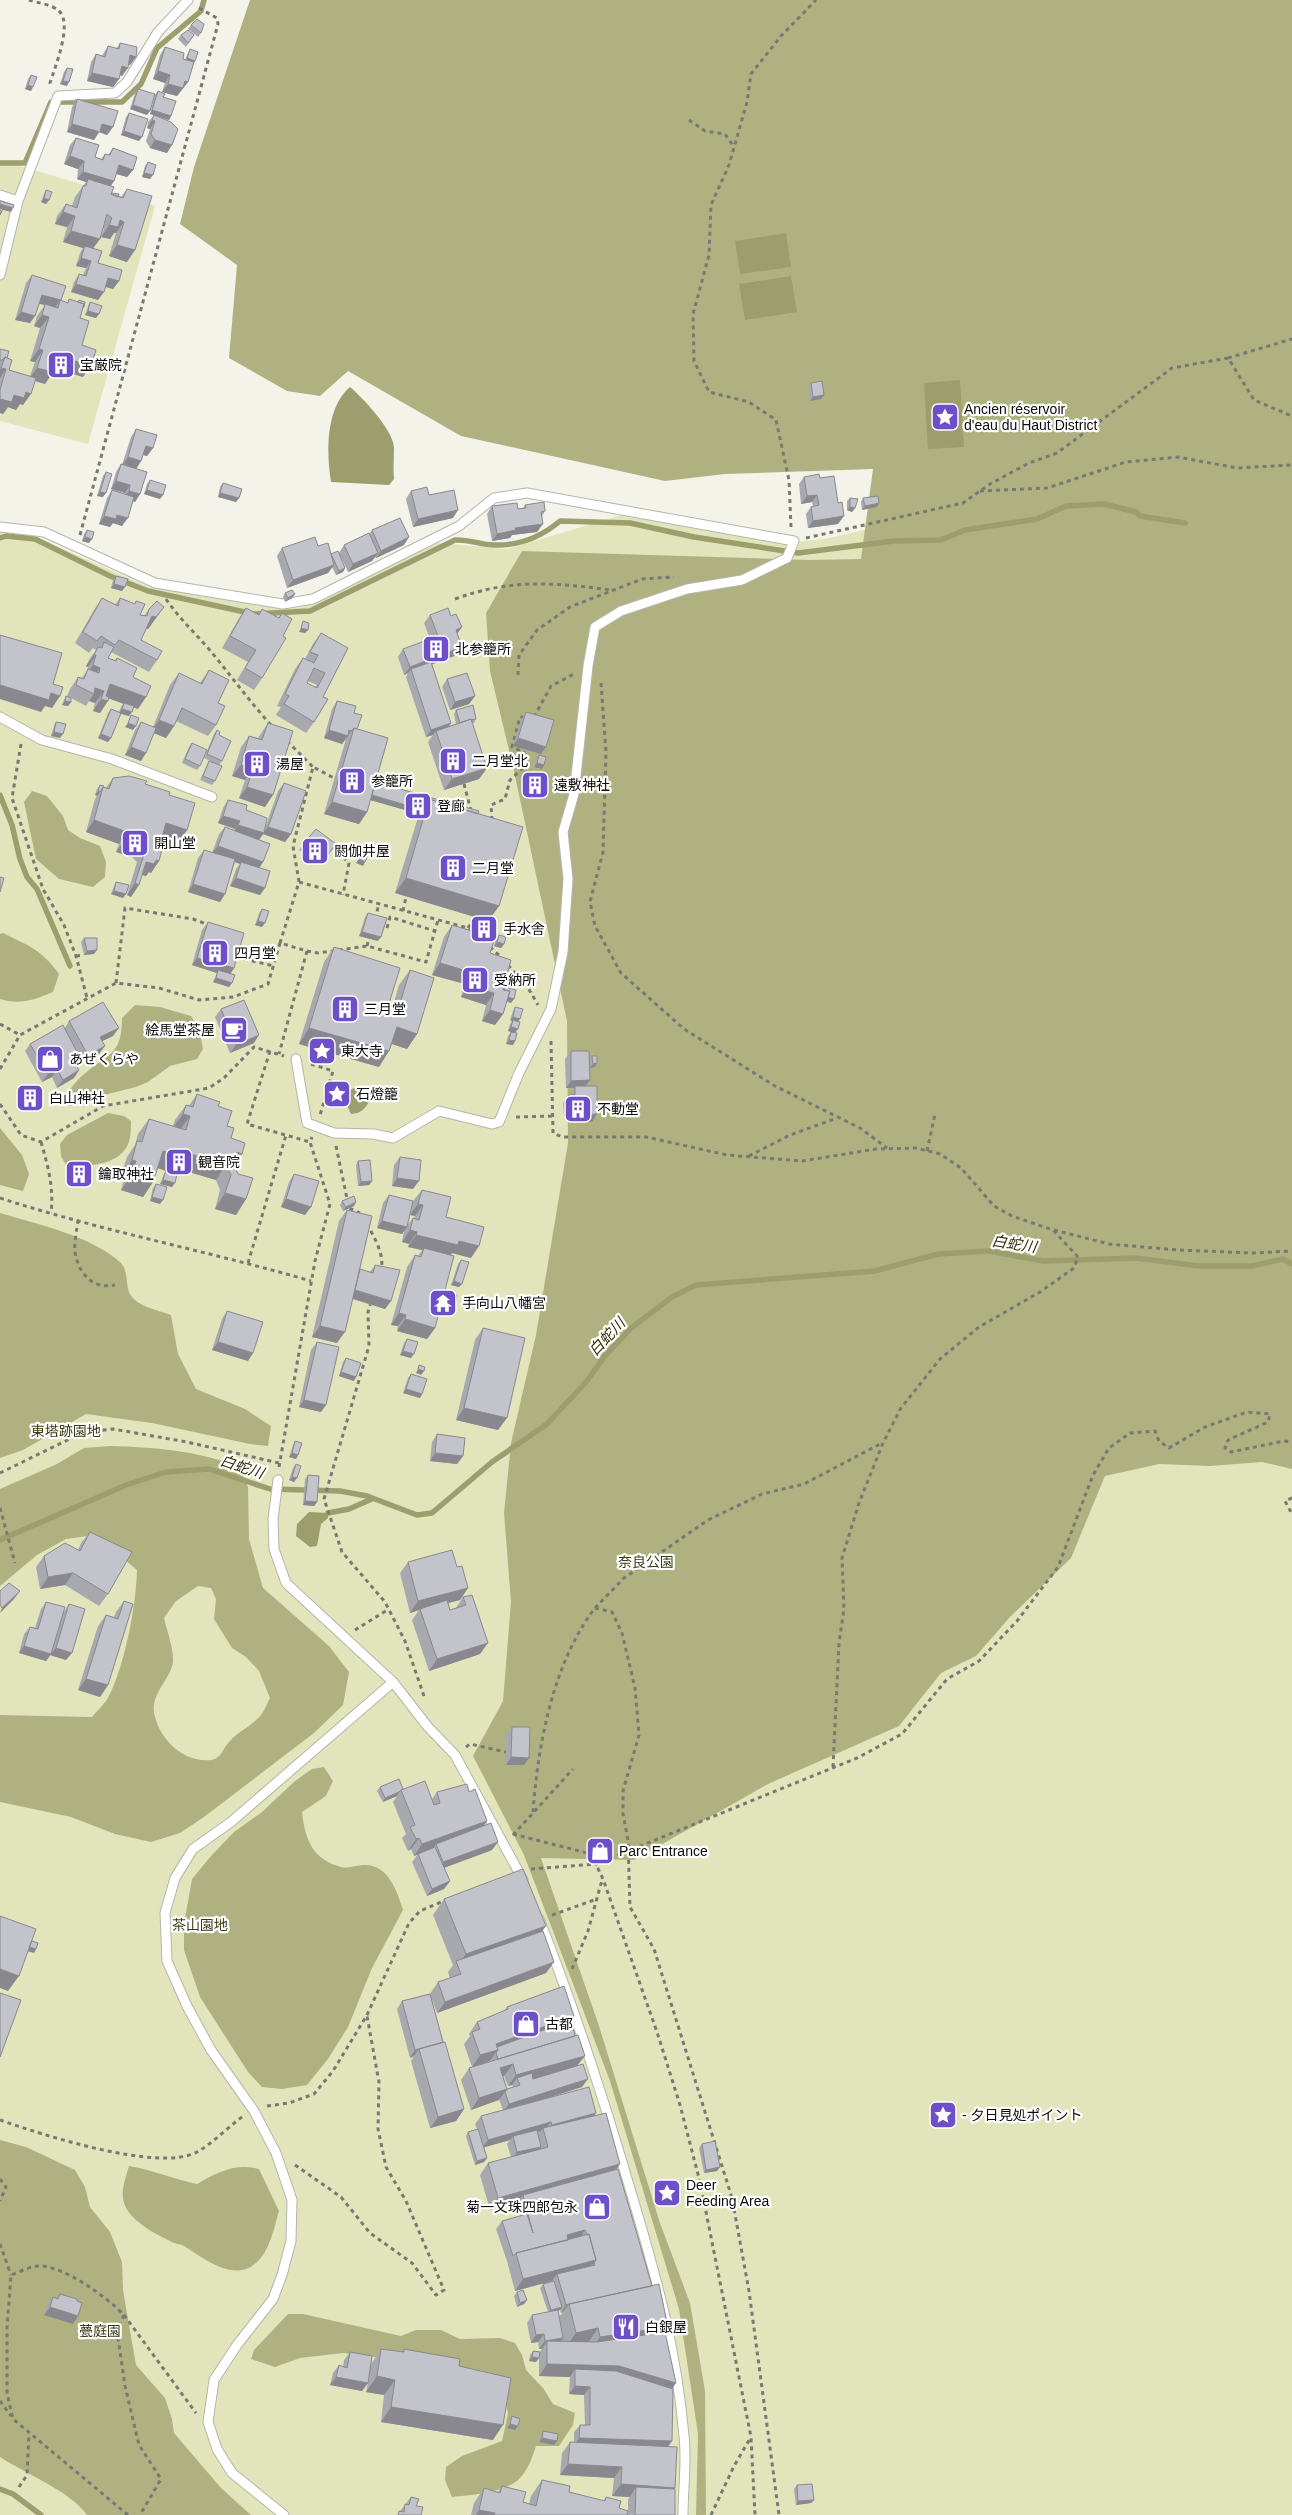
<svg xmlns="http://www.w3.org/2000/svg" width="1292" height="2515" viewBox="0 0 1292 2515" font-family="Arial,'Noto Sans JP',sans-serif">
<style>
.green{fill:#e2e5bb}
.forest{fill:#afb280;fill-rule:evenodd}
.water{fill:#9c9f6d}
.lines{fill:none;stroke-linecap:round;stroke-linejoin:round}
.stream{stroke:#9c9f6d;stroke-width:5.5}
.lane-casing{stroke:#b4b5ac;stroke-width:11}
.path{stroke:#787973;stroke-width:3;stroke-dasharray:4 4;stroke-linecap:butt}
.lane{stroke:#fff;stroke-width:9}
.wall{fill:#a8a8af;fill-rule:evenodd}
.shaded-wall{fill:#88888e}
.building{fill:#c3c3cb;stroke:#88888e;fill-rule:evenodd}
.labels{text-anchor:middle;stroke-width:4.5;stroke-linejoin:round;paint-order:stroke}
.poi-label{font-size:14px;fill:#0b0c09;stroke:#fff;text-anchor:start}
.park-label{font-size:14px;fill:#3b3c14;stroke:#fff}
.water-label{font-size:15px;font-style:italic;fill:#2f2f06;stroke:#fff}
</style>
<rect width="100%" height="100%" fill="#f3f3ea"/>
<!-- green -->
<path class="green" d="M0,160L155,206L88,444L0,421Z
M960,507L1292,521V2515H0V532L27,533L149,587L300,608L438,543L507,549L622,515L781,544L830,538Z"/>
<!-- forest -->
<path class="forest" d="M250,0H1292V1469L1262,1462L1210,1466L1159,1464L1105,1476L1071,1558L1010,1617L976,1656L941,1673L899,1726L768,1784L634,1860L541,1858L599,2026L660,2223L690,2303L705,2391L706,2515H696L698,2434L679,2309L610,2081L524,1855L473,1756L503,1701L511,1602L504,1513L511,1443L536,1335L568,1143L567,1021L514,771L490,671L486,613L522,551L809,560L861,559L873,469L725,474L665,481L461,436L348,371L320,396L287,391L229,358L237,265L180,224L194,167Z
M32,791L47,796L63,816L68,830L80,838L100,846L106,862L105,877L93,887L59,879L36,859L24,802Z
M3,933C29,946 41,949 59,974L53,992C35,1000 19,1005 0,999V934Z
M135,1005L160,1007L191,1016L199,1028L203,1049L197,1059L170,1066L148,1082L136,1087L108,1094L81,1105L68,1106L65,1096C70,1089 76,1081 83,1075C108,1053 122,1056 122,1018Z
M108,1113L124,1116L131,1121C131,1129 131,1141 126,1148C115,1166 84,1167 66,1165L61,1156L60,1144L67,1135Z
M0,1128L22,1155L29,1174L23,1191L0,1185Z
M0,1213C37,1224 91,1236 120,1262C129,1270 125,1285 130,1294C137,1307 158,1310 171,1315L178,1354L196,1389L245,1409L271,1426L268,1446L250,1444L152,1423L86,1414L23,1450L0,1458Z
M110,1446C155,1447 196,1451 239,1466L248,1487L249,1539L263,1588L329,1646L349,1672L343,1705L314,1733L204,1817L180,1833L151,1842L115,1834L71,1817L0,1802V1715L92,1717C97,1711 105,1704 109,1696C125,1664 136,1606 137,1570L95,1535L66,1539L37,1555L0,1586V1489L57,1464L84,1448ZM198,1586L211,1588L216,1599L214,1619L232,1648L246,1657L259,1671L270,1698C267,1703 265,1710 261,1715C252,1726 238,1731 229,1742C223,1748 221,1759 211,1760C185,1763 161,1741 155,1717C148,1694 173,1678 173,1660C173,1646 167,1631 164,1618L176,1601Z
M324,1767L333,1781L326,1796L302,1812C305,1839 312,1859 341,1867C347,1869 357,1865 364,1865C388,1864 397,1891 403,1910L372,1968L348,2027L328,2059L307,2085L282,2089L262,2087L248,2072L200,1997L184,1950V1924L192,1879L211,1856L234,1832L262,1812L295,1781L312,1769Z
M0,2140L26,2147L75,2170L85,2187L90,2207L110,2232L122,2262L123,2290L136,2365L165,2398L172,2419L174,2433L221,2488L251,2515H87C70,2491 26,2474 0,2457Z
M129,2166C153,2170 174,2179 197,2184C218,2172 235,2163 259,2169L279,2211C274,2228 270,2251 256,2263C234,2283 203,2258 184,2246C180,2244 174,2244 170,2241C155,2234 129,2220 124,2203C120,2191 126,2177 129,2166Z
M288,2314H303L401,2336L416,2330H441L460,2339L500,2338L515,2343L522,2355L526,2370L543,2388L553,2404L575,2413L573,2425L559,2446H536C533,2456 527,2473 517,2481C501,2493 472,2495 452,2497L445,2480L446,2467L462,2456L502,2441L508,2414L502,2387L436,2365L343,2353L300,2358L275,2367L251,2359L254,2350Z"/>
<!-- water -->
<path class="water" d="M786,233L791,267L740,274L735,241Z
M791,276L797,312L745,320L739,284Z
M960,380L964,447L928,449L924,383Z
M350,387C363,398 393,430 394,447C394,458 393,468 394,479L389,485L331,482C326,452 326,407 350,387Z
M358,1086L367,1089L370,1100C365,1109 362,1113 351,1114L345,1101L348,1091Z
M309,1512L328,1513V1518L321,1524L317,1546L310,1547L296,1536L297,1524Z"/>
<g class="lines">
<!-- stream -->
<path class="stream" d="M0,163H25L51,102H122L141,84L157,48L201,11L204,0
M0,538L6,536L35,539L110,576L148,591L254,614L310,611L455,540C469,539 480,545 494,545C520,546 541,537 560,521L630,523L694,537L798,553L894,541L941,540L965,530L1037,519L1066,506L1104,504L1136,512L1140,516L1185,523
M0,795L12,825L20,859L27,877L37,889L70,966
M328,1513L349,1509L372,1499
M0,1540L126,1485L166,1472L209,1469L270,1489L340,1491L367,1496L417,1515L432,1513L492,1462L547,1424L586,1382L605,1356L631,1328L672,1297L696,1285L875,1271L938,1254L988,1251L1043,1261L1136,1258L1199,1266H1252L1283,1259L1292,1264
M0,2489L13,2494L41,2515"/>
<!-- lane casing -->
<g class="lane-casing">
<path id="lane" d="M0,195L18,201L0,275
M18,201L58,96L115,93L127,82L158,32L188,0
M0,527L44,532L155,583L283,604L313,599L459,526L494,498L527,493L794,541L787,558L742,580L687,589L621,611L595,627L588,666L574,794L563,832L568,879L563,952L551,1009L519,1073L499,1122L492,1124L439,1111L393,1138L373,1134L334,1133L307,1123L296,1059
M0,717L42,740L112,759L212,797
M278,1480L273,1519L274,1549L286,1583L393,1682L428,1727L455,1755L523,1880
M539,1919C575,2009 604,2100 631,2192C655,2272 677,2351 684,2436C687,2461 683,2489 683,2515
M284,2515L232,2473L217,2449L208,2422L214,2380L237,2345L273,2299L282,2275L291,2241L292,2200L276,2153L254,2111L211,2050L187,2006L167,1961L165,1913L175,1878L193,1849L231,1822L393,1682"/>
</g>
<!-- path -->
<path class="path" d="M29,0C38,3 53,5 59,11C73,23 55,67 50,83L52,86
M689,120L705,131L725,134L734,147
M1228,358L1292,339
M980,491L1047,488L1126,462L1178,457L1237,468L1292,465
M791,527L789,480L776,420L749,402L709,392L694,361L693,314L709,255L711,205L729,165L747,102L751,74L781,36L816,0
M80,535L218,24L217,18L199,8
M806,538L963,503L990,484L1029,463L1057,453L1172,368L1228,358L1254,400L1292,416
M166,599C179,618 193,631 208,648C230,674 249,701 272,726
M455,599C512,578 554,583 612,590
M518,675L519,655L537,630L570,607L642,579L674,577
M601,683L606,752L603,852L590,902L595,926L621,973L684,1029L775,1086L860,1128L887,1148
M534,717L551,686L574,674
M287,741L313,767
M21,744L12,798L43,889L64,925L76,956L87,998
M464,784L471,811
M492,820L491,805L505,799L510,780L523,768L524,752L512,747L520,717H526
M332,846L349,863L343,895
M299,882L293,846L313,767L334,778
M403,911L406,897
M375,919L379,904
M387,928L390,917L435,931
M468,928L473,920H485
M280,943L299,882L468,928L470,932
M367,946L370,934
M490,947L502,958
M307,951L318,953L367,946L426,962L438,920
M76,956L84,955
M244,959L274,966
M508,965L527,986L538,1005
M116,983L125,908L193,919L209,925
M0,1024L20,1035
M551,1041L553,1133L562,1137H646L727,1155L802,1161L876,1149L916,1148L940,1154L961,1168L994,1206L1012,1216L1053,1230L1078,1257L1074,1268L1040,1292L979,1327L940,1359L901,1408L883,1443L859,1503L842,1558L844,1609L839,1643L833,1767
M270,1051L247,1124L310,1142
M311,1064L333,1071L320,1115
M0,1069L20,1035L116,983L159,988L199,1000L233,997L268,984L280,943L307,951L279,1054
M0,1104L21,1135L41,1142L103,1106L209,1088L224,1078L254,1047L284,1056
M516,1117L553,1116
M41,1142C48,1166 54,1188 51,1213
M336,1146L349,1208L360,1213
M927,1151L935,1114
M749,1156L790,1135L837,1118
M0,1198C102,1231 208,1251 311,1281
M78,1220C77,1229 74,1242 75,1252C78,1272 92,1290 115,1285
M367,1224C374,1237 385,1255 381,1270
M1054,1230L1109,1244L1178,1250L1253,1253L1292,1251
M248,1263L286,1135
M371,1302L368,1312L369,1346L324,1499L342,1552L385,1602L405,1641L425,1699
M279,1467L315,1261L330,1204L310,1142L312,1137
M0,1473L82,1433L113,1429L187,1442L279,1463
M1292,1498L1285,1501L1292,1514
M0,1508L15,1563
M595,1608L624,1578L708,1520L762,1494L804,1484L882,1443
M355,1630L389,1609
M466,1747L470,1744L506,1752
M533,1812C538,1744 553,1663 595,1608L612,1612L622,1633L635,1688L639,1735L623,1791V1814L628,1840L630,1907L654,1949L732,2198L749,2291L779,2515
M513,1834L591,1854L603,1879L657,2032L680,2105L700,2182L751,2437L755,2515
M513,1835L573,1769
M531,1869L596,1864L857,1758L902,1734L947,1679L979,1661L1017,1621L1058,1567L1093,1475L1109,1448L1130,1433L1155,1431L1159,1441L1169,1448L1205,1427L1247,1412L1270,1414L1268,1422L1228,1440L1225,1448L1231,1452L1284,1441L1292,1442
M552,1915L597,1899
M572,1969L588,1931L602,1880
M267,2106L289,2103L314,2094L333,2071L367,2015L409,1923L420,1911L446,1900
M0,2120C40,2134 159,2173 197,2152C213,2143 227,2128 242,2117
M295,2165L341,2197L370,2233L412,2263L436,2295L444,2290L406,2201L386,2167L378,2129L379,2082L367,2016
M0,2179L6,2187L0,2201
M0,2244L11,2275
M124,2315L117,2331L125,2386L139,2445L161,2479L140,2515
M0,2401L11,2416
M19,2487L27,2475L29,2433
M128,2515L13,2419L7,2393V2327L11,2275C19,2272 29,2267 37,2266C62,2264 108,2298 124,2315L196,2413
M711,2515L734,2466L751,2437"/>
<!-- lane -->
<use href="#lane" class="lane"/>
</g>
<!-- wall -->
<path class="wall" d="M191,25L201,33L198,37L188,29Z
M181,35H194L186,47L178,39Z
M120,43L136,57L130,65L128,64L122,76L120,75L119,79L113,87L87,81L91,62L96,54L102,56L103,54L108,46L116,49Z
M165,47L183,59L185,60L188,53L190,49L193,64L188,82L177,96L162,92L165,83L153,79L160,55Z
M67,68V86L60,84L64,72Z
M31,75V91L25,89L28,79Z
M138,89L147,115L130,109L135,93Z
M158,91L163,97L171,116L169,120L158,116L167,153L150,148L146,141L150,129L147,128L148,122L154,115L150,114L155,95Z
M77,99L113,127L107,135L99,132L94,140L67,132L72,107Z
M129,113L139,141L121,135L126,117Z
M76,138L95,157L101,159L105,154L108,155L113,148L133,170L127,177L116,174L110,186L112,193L121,197L127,189L135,250L127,262L109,256L116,233H114L110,239L101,237L104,229L103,228L100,239L93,248L98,263L119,281L113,289L105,287L98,300L71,292L74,282L79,274L83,275L86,268L76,266L80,253L83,248L63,242L67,227L55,224L57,216L66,204L72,206L75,197L86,182L77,179L78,169L64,164L70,145Z
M148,162L150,179L142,177L145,166Z
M46,190L49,200L46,204L41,202L44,194Z
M32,275L61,300L67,303L69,299L78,302L79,300L84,307L82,310L80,318L83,377L55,368L53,372L45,384L35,381L23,405L20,404L16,410L8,407L3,414L0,413V349L7,358L9,370L30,376L35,362L30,361L40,328L34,326L37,316L45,305L40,303L30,323L15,320L26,283Z
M90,302L96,318L85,315L88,306Z
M811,383L824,395L821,399L810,401L808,387Z
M136,429L153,448L147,456L143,455L141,461L136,469L140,494L135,502L133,501L122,526L113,523L110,527L99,524L107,498L112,490L125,494V493L111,489L116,472L121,464L122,465L131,437Z
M106,472L103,497L97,496L103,476Z
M804,477L820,478L838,524L808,528L806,514L811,507L813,506L812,502L801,504L799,484Z
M150,480L160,499L144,494L147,484Z
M223,483L239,498L236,502L218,497L220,487Z
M411,491L429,495L453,518L413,527L406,499Z
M850,498L855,508L852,512L847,510V501Z
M863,498L877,507L862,510L861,502Z
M525,505L545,511L542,516L537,532L512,535L510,538L492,541L487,514L492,506L518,509L523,508Z
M87,530L89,543L82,541L84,534Z
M372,530L404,545L376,558L375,557L372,561L348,572L341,557L345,568L343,572L336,575L332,567L328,573L287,588L277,556L282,548L331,554L339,553L344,545L369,534Z
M116,576L122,591L111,588L113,580Z
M285,593L295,594L292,598L285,602L283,597Z
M102,598L115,605L120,598L134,604L136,601L140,615L144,616L149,609L164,607L148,629L146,628L141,640L157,660L149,672L111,652L108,658L115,660L117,658L133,677L138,709L134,707L129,716L121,714L111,738L108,742L98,738L108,713L111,709L119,712L121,707L124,703V704L109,698L100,713L93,711L95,703L89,701L86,706L71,698V702L68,706L62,705L64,700L66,696H67L70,689L78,677L82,678L86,672L88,667L86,666L90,658L96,650L93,648L89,653L75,643L94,610Z
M246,608L258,615L262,609L278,618L282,613L283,636L262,678L254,690L237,680L248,662L222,648L238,620Z
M430,615L451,616L462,627L457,634L462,647L457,655L432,664L449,726L456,724L454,714L456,710L476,719L474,723H472L487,768L479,779L444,790L428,742L433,735L426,737L406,677L408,673L404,675L398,657L403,649L430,639L424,623Z
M321,633L348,648L323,697L314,722L306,733L276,715L281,707L277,706L295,669L303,658L305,659L313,644ZM308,681L317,685L315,687L307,683Z
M209,670L218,703L216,725L208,736L176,721L174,726L166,738L154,733L141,761L125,755L135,730L141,722L153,727L170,685L179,673L200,683Z
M447,679L475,696L469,704L450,710L442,687Z
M337,701L354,713L357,729L375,782L478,814L499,906L489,920L490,931L487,935L490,953L503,990L505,987L511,1003L507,1001L503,1014L495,1025L482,1021L486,1005L461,997L465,984L432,975L444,937L452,925L477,932L480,922L482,919L395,893L419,814L370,800L367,812L359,824L324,814L346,739L342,744L324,738L332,709Z
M526,712L546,747L541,754L513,746L521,720Z
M56,722L60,738L51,736L54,726Z
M268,723L265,807L239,798L245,780L232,776L241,747L249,736L258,738Z
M217,730L219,735L222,761L219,765L204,758L214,734Z
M192,743L200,766L197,770L182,763L189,747Z
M539,755L542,769L534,767L536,759Z
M209,761L215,781L212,785L200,780L207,765Z
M531,773L543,793H527L528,777Z
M113,778L145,784L169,795L187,830L179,841L162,836L156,847L159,861L151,873L149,872L146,876L142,875L131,897L127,895L137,862L132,857L116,852L119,844L86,832L95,799L97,796L95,795L97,789L100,785L106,788Z
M284,783L291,834L285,842L263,834L259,840L260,895L230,886L236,869L240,864L235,862L225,894L220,902L188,892L198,858L204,850L212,853L219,834L225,827L234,830L235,829L218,823L223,808L228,800L246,810L264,831L278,791Z
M304,843L336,844L320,865L299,850Z
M116,882L123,898L111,894L114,886Z
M262,909V927L255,925L259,913Z
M368,913L378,941L359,936L365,917Z
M208,922L234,968L230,974L232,983L229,987L213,982L217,973L192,965L202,930Z
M499,935L504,944L501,948L494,946L496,939Z
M84,938L94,954L84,955L81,942Z
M334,947L387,1010L391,1012L399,985L410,970L417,1034L407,1049L392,1044L379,1067L299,1044L324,962Z
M515,1007L518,1021L515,1033V1041L513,1045L506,1044L508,1036L511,1032L508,1031L510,1024L512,1021L510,1020L513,1011Z
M221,1009L254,1043L230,1053L215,1017Z
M69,1021L113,1036L102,1041L99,1054L82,1063L80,1059L76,1065L79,1070L74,1078L57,1088L52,1077L42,1082L25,1051L30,1044L65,1028Z
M571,1051L590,1060L592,1056L597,1063L595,1067L590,1068L586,1086L592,1122H570V1116H564L563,1103L574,1088H566L565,1059Z
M197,1094L218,1106L227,1126L231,1138L234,1166L246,1199L236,1215L215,1209L220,1190L216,1180L169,1166L166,1171L158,1168L153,1182L143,1197L121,1190L125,1177L121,1175L127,1157L135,1145L138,1134L149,1119L173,1126L175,1120L186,1105L189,1106Z
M400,1157L413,1189L392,1186L394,1165Z
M358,1161L372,1181L369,1185L358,1186L356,1165Z
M79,1165L82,1179L74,1176L76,1169Z
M166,1170L172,1187L160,1184L164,1174Z
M294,1174L305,1215L281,1207L289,1182Z
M156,1184L160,1204L150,1201L153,1188Z
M422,1190L446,1217L471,1258L452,1253L451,1255L435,1328L427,1339L397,1331L398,1326L391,1325L407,1267L415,1255L418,1256L422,1250L408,1247L409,1244L402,1242L404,1231L402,1234L377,1228L383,1203L389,1195L407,1226L413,1218L414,1219L415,1216L410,1215L413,1201Z
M342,1201L354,1206L343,1211L340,1205Z
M347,1210L360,1269L370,1272L375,1265L391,1301L385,1309L352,1299L337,1343L312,1337L339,1221Z
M461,1260L459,1287L451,1285L458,1264Z
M450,1293L454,1311L451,1314L444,1312L447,1297Z
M227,1311L248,1361L212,1350L222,1319Z
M483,1328L498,1430L456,1420L475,1340Z
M407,1339L411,1358L400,1355L404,1343Z
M317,1342L321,1412L299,1407L311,1350Z
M346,1358L354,1381L339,1376L343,1362Z
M411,1374L422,1394L420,1398L403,1393L408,1378Z
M437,1434L463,1456L457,1464L430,1461L432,1442Z
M295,1441L298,1455L296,1459L289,1457L293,1445Z
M296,1464L297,1478L294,1482L289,1480L293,1468Z
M308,1475L317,1502L314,1506L303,1505L305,1479Z
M90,1532L108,1594L99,1606L65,1585L40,1589L36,1567L44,1556L78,1550L81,1543Z
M408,1562L457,1567L468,1588L460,1600L448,1603L450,1610L456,1608L463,1597L480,1654L429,1671L412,1620L419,1610L410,1613L400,1573Z
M124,1601L108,1685L100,1697L78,1690L98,1626L106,1615L114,1617L116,1612Z
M46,1602L64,1612L69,1604L66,1660L50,1655L51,1654L46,1661L19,1653L24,1634L30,1627L35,1628L41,1609Z
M512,1727L524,1765H506V1735Z
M380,1787L403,1789L432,1799L437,1792H469L492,1850L444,1868L450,1881L444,1889L427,1896L412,1862L418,1854L423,1852L414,1856L411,1849L408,1851L402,1838L406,1834L393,1802L397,1796L383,1802L377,1791Z
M598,1847L607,1848L604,1852L598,1855L596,1851Z
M444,1899L542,1931L546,1973L437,2013L431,1997L443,2042L464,2109L456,2121L430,2128L411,2061L414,2056L410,2058L397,2009L402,2001L430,1994L438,1982L450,1978L448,1972L453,1965L433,1915Z
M507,2007L571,2020L578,2065L582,2087L537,2101L595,2115L616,2169L652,2286L668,2327L664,2332L672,2388V2441L668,2447L675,2488L674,2489L675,2515H471L474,2503L484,2488L498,2492L502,2486L523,2502L529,2504L531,2496L542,2480L569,2492L603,2501L606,2497L619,2508L628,2511V2499L630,2497L612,2496L614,2478L560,2475L562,2453L570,2442H574V2432L580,2425H585L584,2395L569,2394L570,2377L539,2376V2358L536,2362L529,2361L530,2355L533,2351L540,2352L542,2349H539L538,2342L531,2343L527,2323L532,2315L548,2312L540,2288L543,2284L552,2281L515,2291L508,2265V2264L496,2229L502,2221L521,2216L518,2202L490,2210L480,2175L488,2163L511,2157L507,2144L510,2140L484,2147L487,2158L484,2162L475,2165L466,2136L468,2132L477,2129L475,2124L481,2116L503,2110L499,2099L471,2110L461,2080L469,2068L491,2061V2060L472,2067L464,2044L470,2036L469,2034L477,2022L505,2010ZM503,2076H504L508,2086L512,2085L513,2087L507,2089ZM560,2310L561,2313L563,2312L559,2317L558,2311Z
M702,2144L720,2167L717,2171L704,2173L699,2148Z
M517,2292L527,2300L524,2304L517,2307L514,2296Z
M60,2294L77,2301L78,2316L73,2324L44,2315L47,2305L53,2297L57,2298Z
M381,2349L402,2352L404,2349L459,2366L493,2440L381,2422L384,2395L366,2392L368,2383L362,2391L330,2385L333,2373L339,2365L343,2367L344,2360L350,2352L371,2364Z
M512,2416L515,2430L507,2428L510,2420Z
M543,2431L557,2441L554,2445L539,2442L541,2435Z
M797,2485L814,2500L811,2503L796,2505L794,2489Z
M411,2497L421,2515L400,2511Z"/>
<!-- shaded-wall -->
<path class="shaded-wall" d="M130,55L136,57L130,65L124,63Z
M187,58L195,61L193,65L185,62Z
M122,66L128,68L122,76L117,74Z
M158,71L170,75L165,83L153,79Z
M92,73L119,79L113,87L87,81Z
M63,81L69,82L67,86L60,84Z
M185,81L188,82L177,96L162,92L168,84Z
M28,85L33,87L31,91L25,89Z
M133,105L150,111L147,115L130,109Z
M152,110L171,116L169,120L150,114Z
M152,120L155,121L150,129L147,128Z
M72,124H102L113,127L107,135L99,132L94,140L67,132Z
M124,131L142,137L139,141L121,135Z
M155,140L172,145L167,153L150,148Z
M70,156L84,161L78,169L64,164Z
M119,165L133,170L127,177L113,173Z
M83,172L114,181L109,189L88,179L86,182L77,179Z
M144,173L153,175L150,179L142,177Z
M44,198L49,200L46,204L41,202Z
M0,204L13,208L11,212L0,209Z
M63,212L75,216L67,227L55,224Z
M120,220L124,222L116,233H114L110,239L101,237L109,225Z
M71,231L100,239L91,251L85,246L83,248L63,242Z
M117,245L135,250L127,262L109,256Z
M81,258L91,261L86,268L76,266Z
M108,278L119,281L113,289L103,286Z
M76,284L104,292L98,300L71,292Z
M42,295L60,300L55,308L37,303Z
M88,311L99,314L96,318L85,315Z
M21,312L35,316L30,323L15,320Z
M42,315L49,317L40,328L34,326Z
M39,349L43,350L35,362L30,361Z
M59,356L91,366L83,377L51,367Z
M1,368L6,369L0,378V370Z
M37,368L53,372L45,384L29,379Z
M26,392L31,394L23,405L20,404L16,410L8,407L3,414L0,413V399Z
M824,395L821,399L810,401L813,397Z
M146,446L153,448L147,456L140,454Z
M128,457L141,461L136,469L122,465Z
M116,481L130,485L125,493L111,489Z
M147,490L163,495L160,499L144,494Z
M129,491L140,494L135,502L123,498Z
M100,492L106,493L103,497L97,496Z
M220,493L239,498L236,502L218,497Z
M817,495L812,502L801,504L807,496Z
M879,503L877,507L862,510L865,506Z
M850,507L855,508L852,512L847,510Z
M458,510L453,518L413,527L418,519Z
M117,515L128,518L122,526L113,523L110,527L99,524L104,516Z
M844,516L838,524L808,528L813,521Z
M543,524L537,532L512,535L510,538L492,541L497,534L515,528Z
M85,537L92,539L89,543L82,541Z
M409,537L404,545L376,558L381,551Z
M378,553L372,561L348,572L353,564Z
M334,565L328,573L287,588L293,580Z
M345,568L343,572L336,575L339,571Z
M114,584L125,587L122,591L111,588Z
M295,594L292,598L285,602L288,598Z
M164,607L148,629L144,628L152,616Z
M462,627L456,635V630Z
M301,628L308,630L305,633L299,632Z
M462,647L457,655L412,672L411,669L408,673L404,675L410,667Z
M94,655H96L88,667L86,666Z
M93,665L100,668L92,679L85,677Z
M110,684L146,697L138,709L102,696Z
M0,685L51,693L60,696L52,708L45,706L41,712L0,699Z
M95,688L104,691L95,703L89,701L94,694Z
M475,696L469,704L450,710L455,702Z
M101,699L108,701L100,713L93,711Z
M65,701L71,702L68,706L62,705Z
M122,709L132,712L129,716L119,713Z
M159,720L174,726L166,738L151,732Z
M128,723L136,726L133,730L125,727Z
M451,723L446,731H436L433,735L426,737L431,730Z
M329,730H349L351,731L342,744L324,738Z
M54,732L63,734L60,738L51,736Z
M101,734L111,738L108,742L98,738Z
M518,738L546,747L541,754L513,746Z
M131,747L146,753L141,761L125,755Z
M537,763L544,765L542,769L534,767Z
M241,765L253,769L245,780L232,776Z
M487,768L479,779L444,790L452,779Z
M247,787L273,795L265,807L239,798Z
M530,789H546L543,793H527Z
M98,791L100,792L97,796L95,795Z
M370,795L422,810L419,814L367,799Z
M332,802L367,812L359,824L324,814Z
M223,816L240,821L235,829L218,823Z
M94,820L127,832L119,844L86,832Z
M166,823L187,830L179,841L158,835Z
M238,825L264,833L258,841L233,833Z
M268,827L291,834L285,842L263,834Z
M125,840L140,845L132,857L116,852Z
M156,840L161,841L152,853L148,851Z
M218,846L263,862L258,870L241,862L240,864L212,853Z
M359,859L365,862L363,866L356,863Z
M156,860L159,861L151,873L149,872L146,876L138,874L146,862Z
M236,878L265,888L260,895L230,886Z
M406,878L499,906L488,921L395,893Z
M135,883L139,885L131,897L127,895Z
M193,884L225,894L220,902L188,892Z
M114,891L126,894L123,898L111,894Z
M258,921L265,923L262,927L255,925Z
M480,928L490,931L487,935L477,932Z
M362,932L381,937L378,941L359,936Z
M497,942L504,944L501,948L494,946Z
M97,950L94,954L84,955L87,951Z
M197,958L234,968L229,976L218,970L217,973L192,965Z
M440,963L473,973L465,984L432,975Z
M216,978L232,983L229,987L213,982Z
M469,986L494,993L486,1005L461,997Z
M503,995L514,999L511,1003L500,999Z
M490,1010L503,1014L495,1025L482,1021Z
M513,1017L520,1019L517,1023L510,1020Z
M397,1027L417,1034L407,1049L386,1042Z
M511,1027L518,1029L515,1033L508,1031Z
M119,1028L113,1036L94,1045L100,1037Z
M309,1028L389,1051L379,1067L299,1044Z
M259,1035L254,1043L230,1053L236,1045Z
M509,1040L515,1041L513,1045L506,1044Z
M105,1046L99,1054L82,1063L88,1055Z
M80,1058L75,1066L74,1062Z
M597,1063L595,1067L590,1068L593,1064Z
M57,1069L52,1077L42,1082L48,1074Z
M79,1070L74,1078L57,1088L63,1080Z
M590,1080L584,1088L575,1086L574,1088H566L571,1081Z
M30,1096L34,1097L32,1101L27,1100Z
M569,1108H575L570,1116H564Z
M183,1114L190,1116L179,1131L172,1129Z
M597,1114L592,1122H570L575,1115Z
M178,1150L226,1165L216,1180L169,1166L166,1171L152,1166L163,1151Z
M237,1152L242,1154L231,1170Z
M132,1160L136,1161L125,1177L121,1175Z
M76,1172L84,1175L82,1179L74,1176Z
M132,1175L153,1182L143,1197L121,1190Z
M397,1178L419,1181L413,1189L392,1186Z
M163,1180L175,1183L172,1187L160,1184Z
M372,1181L369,1185L358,1186L361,1182Z
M225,1193L246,1199L236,1215L215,1209Z
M152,1197L163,1200L160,1204L150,1201Z
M286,1199L311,1207L305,1215L281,1207Z
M356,1202L354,1206L343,1211L346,1207Z
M418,1204L423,1205L415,1216L410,1215Z
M382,1221L407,1227L402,1234L377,1228Z
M410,1230L417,1232L409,1244L402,1242Z
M416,1235L459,1241L479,1246L471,1258L452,1253L450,1257L424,1248L422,1250L408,1247Z
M454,1281L462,1284L459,1287L451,1285Z
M353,1290L391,1301L385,1309L348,1297Z
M447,1308L454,1311L451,1314L444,1312Z
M399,1313L406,1315L398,1326L391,1325Z
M405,1319L435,1328L427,1339L397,1331Z
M320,1326L345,1332L337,1343L312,1337Z
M218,1342L253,1353L248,1361L212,1350Z
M403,1351L414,1354L411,1358L400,1355Z
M418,1369L424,1371L421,1375L416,1373Z
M341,1372L356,1377L354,1381L339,1376Z
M406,1389L422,1394L420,1398L403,1393Z
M304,1400L326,1405L321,1412L299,1407Z
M464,1408L507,1418L498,1430L456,1420Z
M292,1453L298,1455L296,1459L289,1457Z
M435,1453L463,1456L457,1464L430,1461Z
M292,1477L297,1478L294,1482L289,1480Z
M305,1501L317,1502L314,1506L303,1505Z
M73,1573L65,1585L40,1589L48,1577Z
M468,1588L460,1600L420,1610V1609L419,1610L410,1613L418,1601Z
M20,1591L14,1599L0,1613L2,1608Z
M488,1643L480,1654L429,1671L437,1659Z
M24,1646L51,1654L46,1661L19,1653Z
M56,1648L72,1653L66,1660L50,1655Z
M86,1679L108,1685L100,1697L78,1690Z
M511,1757L529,1758L524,1765H506Z
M399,1792L397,1796L383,1802L385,1798Z
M487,1821L479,1833L436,1844L433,1849L414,1856L422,1844Z
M419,1838L411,1849L408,1851L416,1839Z
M498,1842L492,1850L438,1870L443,1862Z
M607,1848L604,1852L598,1855L600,1851Z
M450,1881L444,1889L427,1896L432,1889Z
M546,1926L535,1941L458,1965L466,1954Z
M29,1947L36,1949L34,1953L27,1951Z
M554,1962L546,1973L437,2013L445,2002Z
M0,1969L19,1976L8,1991L0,1988Z
M574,2016L566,2027L496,2052L490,2061L472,2067L480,2055L496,2044Z
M443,2042L419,2049L414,2056L410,2058L415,2050Z
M585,2056L576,2067L519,2083L517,2078L512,2085L508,2086L516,2075Z
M513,2064L504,2076L492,2080L500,2068Z
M588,2079L582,2087L503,2112L509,2104Z
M507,2089L499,2100L471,2110L479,2098Z
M464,2109L456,2121L430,2128L438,2117Z
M596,2113L591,2121L546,2133L552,2125Z
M551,2122L545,2130L543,2128L541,2131L514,2139L513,2136L510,2140L482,2148L488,2140Z
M541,2147L536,2155L512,2160L517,2152Z
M487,2158L484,2162L475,2165L477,2161Z
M620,2164L612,2176L523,2195L518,2202L490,2210L498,2198Z
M720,2167L717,2171L704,2173L706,2170Z
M585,2230L580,2238L561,2243L567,2235Z
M596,2260L588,2271L557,2274L552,2281L515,2291L523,2279Z
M527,2300L524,2304L517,2307L520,2303Z
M566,2305H568L563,2312L561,2313Z
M50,2307L78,2316L73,2324L44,2315Z
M562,2307L560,2310L548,2314L551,2310Z
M668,2327L657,2342L589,2353L600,2337Z
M598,2328L588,2343L565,2348L576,2333Z
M544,2334L538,2342L531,2343L536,2335Z
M563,2338L558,2346L547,2341L542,2349H539L545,2341Z
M532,2357L539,2358L536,2362L529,2361Z
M547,2364L619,2366L676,2383L668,2395L575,2369L570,2377L539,2376Z
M377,2376L395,2380L384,2395L366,2392Z
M336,2377L368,2383L362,2391L330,2385Z
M575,2386L590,2387L584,2395L569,2394Z
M391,2407L503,2425L493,2440L381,2422Z
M510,2424L518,2426L515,2430L507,2428Z
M542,2438L557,2441L554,2445L539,2442Z
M579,2438L672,2441L666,2449L574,2446Z
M568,2464L622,2467L614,2478L560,2475Z
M621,2484L675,2488L667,2499L636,2487L630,2497L612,2496Z
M814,2500L811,2503L796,2505L798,2501Z
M479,2510L495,2513L494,2515H476Z"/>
<!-- building -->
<path class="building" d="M197,19L204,24L201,33L191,25Z
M188,30L194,35L188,43L181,35Z
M120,43L137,47L136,57L130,55L128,68L122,66L119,79L92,73L96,54L105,57L108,46L119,49Z
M165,47L184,53L183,59L194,62L188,82L185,81L183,88L168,84L170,75L158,71Z
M190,49L198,52L195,61L187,58Z
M67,68L73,69L69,82L63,81Z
M31,75L37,77L33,87L28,85Z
M138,89L155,94L150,111L133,105Z
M158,91L165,94L163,97L176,101L171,116L152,110Z
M77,99L118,111L113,127L102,124L100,132L72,124Z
M129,113L148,119L142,137L124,131Z
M154,115L171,122L178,129L172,145L155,140L151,134L155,121L152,120Z
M76,138L99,145L95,157L103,160L105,154L110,155L113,148L137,157L133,170L119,165L114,181L83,172L84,161L70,156Z
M148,162L156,165L153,175L144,173Z
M88,179L114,187L111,194L123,198L127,189L152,196L135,250L117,245L124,222L120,220L118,227L109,225L112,218L107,214L100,239L71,231L75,216L63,212L66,204L77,208L83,186H86Z
M46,190L52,192L49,200L44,198Z
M112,193L119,194L118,197L111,194Z
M0,201L14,205L13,208L0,204Z
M0,208L3,209L0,215Z
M85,246L102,251L98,263L122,270L119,281L108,278L104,292L76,284L79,274L86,276L91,261L81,258Z
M32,275L66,286L61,300L42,295L35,316L21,312Z
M69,299L84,304L80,318L89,321L82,345L96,350L91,366L59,356L53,372L37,368L43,350L39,349L49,317L42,315L45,304L58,308L60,300L68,303Z
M79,300L85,302L84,307H83L84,304L78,302Z
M90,302L102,306L99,314L88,311Z
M0,349L9,351L7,358L5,357L2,360H0Z
M5,357L12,360L9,370L36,378L31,394L26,392L24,398L14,395L12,402L0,399V390L6,369L1,368Z
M822,381L824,395L813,397L811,383Z
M136,429L157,435L153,448L146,446L141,461L128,457Z
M121,464L147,472L140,494L129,491L130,485L116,481Z
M106,472L112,474L106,493L100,492Z
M819,474L820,478L834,476L838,503L842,502L844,516L813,521L811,507L819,505L817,495L807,496L804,477Z
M150,480L166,485L163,495L147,490Z
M223,483L242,489L239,498L220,493Z
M427,487L429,495L454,490L458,510L418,519L411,491Z
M112,490L134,497L128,518L117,515L116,519L104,516Z
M878,496L879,503L865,506L863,498Z
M850,498L858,499L855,508L850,507Z
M544,502L545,511L541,512L543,524L515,528L516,530L497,534L492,506L517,503L518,509L526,508L525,505Z
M400,518L409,537L381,551L372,530Z
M87,530L94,532L92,539L85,537Z
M369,533L378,553L353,564L344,545Z
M315,537L318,546L328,543L334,565L293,580L282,548Z
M338,551L345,568L339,571L331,554Z
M116,576L128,579L125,587L114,584Z
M292,590L295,594L288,598L285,593Z
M102,598L118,606L120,598L135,604L136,601L145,604L140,615L147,616L149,609L157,601L164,607L156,617L152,616L141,640L162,651L157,660L119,640L115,645L101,636L97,641L83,632Z
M246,608L259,615L262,609L279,618L282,613L292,619L283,636L286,638L262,678L245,668L256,650L230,636Z
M448,608L451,616L456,614L462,627L456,630L462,647L410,667L403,649L438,636L430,615Z
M303,621L309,623L308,630L301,628Z
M321,633L348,648L323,697L328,699L314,722L284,704L289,696L285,694L303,658L314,663L318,655L310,652ZM314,668L325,673L317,688L307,683Z
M0,635L62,653L53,684L63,687L60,696L51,693L49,700L0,685Z
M104,642L114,647L108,658L116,661L117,658L137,668L133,677L151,686L146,697L110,684L106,696L109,697L108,701L101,699L104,691L95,688L94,694L76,685L78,677L84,679L88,669L99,673L100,668L93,665L96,655H94L98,647L102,648Z
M431,662L451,723L431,730L411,669Z
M209,670L229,680L218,703L225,706L216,725L182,708L174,726L159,720L179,673L202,684Z
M467,673L475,696L455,702L447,679Z
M66,696L71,698V702L65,701Z
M337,701L356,706L354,713L362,715L357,729L354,728L351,731L349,730L348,736L329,730Z
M124,703L134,706L132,712L122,709Z
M473,705L476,719L471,720V719L460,723L456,710Z
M111,709L121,713L111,738L101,734Z
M526,712L554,720L546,747L518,738Z
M131,715L139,718L136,726L128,723Z
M471,719L487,768L452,779L436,731Z
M56,722L66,724L63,734L54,732Z
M141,722L156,728L146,753L131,747Z
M268,723L293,731L273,795L247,787L253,769L241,765L249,736L262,740Z
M354,728L388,738L367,812L332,802Z
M217,730L220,732L219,735L231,741L222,761L207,754Z
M192,743L207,750L200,766L185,759Z
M539,755L546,757L544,765L537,763Z
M209,761L222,766L215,781L203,776Z
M531,773H546V789H530Z
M129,776L147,781L145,784L170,792L169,795L195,803L187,830L166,823L161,841L156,840L154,847L162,849L159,861L156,860L154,864L146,862L139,885L135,883L145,851L140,845L125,840L127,832L94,820L103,787L109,789L113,778Z
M375,782L479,811L478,814L429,799L422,810L372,795Z
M284,783L306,791L291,834L268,827Z
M100,785L104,786L100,792L98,791Z
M429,799L523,827L499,906L406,878Z
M228,800L247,805L246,810L267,818L264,833L238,825L240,821L223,816Z
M225,827L270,844L263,862L218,846Z
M316,829L336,844L326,857L304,843Z
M204,850L235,859L225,894L193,884Z
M361,853L368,855L365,862L359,859Z
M241,862L270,871L265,888L236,878Z
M0,877L4,878L0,892Z
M116,882L129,885L126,894L114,891Z
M262,909L269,911L265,923L258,921Z
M368,913L387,918L381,937L362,932Z
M482,918L493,921L490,931L480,928Z
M208,922L244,933L234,968L197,958Z
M452,925L495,938L490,953L511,960L503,990L510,991L503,1014L490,1010L494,993L469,986L473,973L440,963Z
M499,935L506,937L504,944L497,942Z
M84,938H97V950L87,951Z
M334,947L400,968L387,1010L397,1013L410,970L434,978L417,1034L397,1027L389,1051L309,1028Z
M218,970L235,975L232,983L216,978Z
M505,987L516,990L514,999L508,997L510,991L504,990Z
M244,1000L259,1035L236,1045L221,1009Z
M103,1002L119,1028L100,1037L105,1046L88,1055L69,1021Z
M515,1007L523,1009L520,1019L513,1017Z
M513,1020L520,1022L518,1029L511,1027Z
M63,1025L80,1058L74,1062L79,1070L63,1080L57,1069L48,1074L30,1044Z
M511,1032L517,1033L515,1041L509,1040Z
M571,1051H589L590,1080L571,1081Z
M592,1056H597V1063L593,1064Z
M575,1086H597V1114L575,1115V1108H569V1095H575Z
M31,1092L36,1093L34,1097L30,1096Z
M197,1094L220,1102L218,1106L232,1111L227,1126L234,1128L231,1138L245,1143L242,1154L237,1152L233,1164L238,1174L253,1178L246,1199L225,1193L231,1175L226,1165L178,1150L177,1155L163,1151L153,1182L132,1175L136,1161L132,1160L137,1141L142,1142L149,1119L186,1130L190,1116L183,1114L186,1105L193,1107Z
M400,1157L421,1160L419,1181L397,1178Z
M370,1160L372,1181L361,1182L358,1161Z
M79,1165L87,1167L84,1175L76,1172Z
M166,1170L177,1174L175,1183L163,1180Z
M294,1174L319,1181L311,1207L286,1199Z
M156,1184L167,1187L163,1200L152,1197Z
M422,1190L451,1197L446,1217L484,1227L479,1246L459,1241L458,1245L416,1235L417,1232L410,1230L413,1218L419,1220L423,1205L418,1204Z
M389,1195L413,1201L407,1227L382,1221Z
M354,1196L356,1202L346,1207L342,1201Z
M347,1210L372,1216L345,1332L320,1326Z
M424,1248L454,1256L435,1328L405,1319L406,1315L399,1313L415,1255L421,1257Z
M461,1260L469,1262L462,1284L454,1281Z
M375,1265L400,1270L391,1301L355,1290L360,1269L373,1273Z
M450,1293L457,1295L454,1311L447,1308Z
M227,1311L263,1322L253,1353L218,1342Z
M483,1328L525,1338L507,1418L464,1408Z
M407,1339L418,1342L414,1354L403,1351Z
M317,1342L339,1347L326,1405L304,1400Z
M346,1358L361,1363L356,1377L341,1372Z
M419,1365L425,1367L424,1371L418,1369Z
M411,1374L427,1379L422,1394L406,1389Z
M437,1434L465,1438L463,1456L435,1453Z
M295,1441L302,1443L298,1455L292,1453Z
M296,1464L301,1466L297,1478L292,1477Z
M308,1475L319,1476L317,1502L305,1501Z
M90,1532L132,1552L108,1594L73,1573L48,1577L44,1556L65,1543L80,1551Z
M452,1550L457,1567L462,1566L468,1588L418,1601L408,1562Z
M9,1583L20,1591L2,1608L0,1605V1591Z
M472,1595L488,1643L437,1659L420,1609L447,1600L450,1610L466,1605L463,1597Z
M124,1601L133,1604L108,1685L86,1679L106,1615L118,1619Z
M46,1602L65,1607L51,1654L24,1646L30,1627L38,1629Z
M69,1604L85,1609L72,1653L56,1648Z
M512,1727H530L529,1758L511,1757Z
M399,1779L403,1789L401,1790L399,1792L385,1798L380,1787Z
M425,1781L434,1805L440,1803L437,1792L467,1784L469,1792L475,1789L487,1821L422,1844L419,1838L416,1839L410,1827L415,1825L401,1790Z
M491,1823L498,1842L443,1862L436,1844Z
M605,1844L607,1848L600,1851L598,1847Z
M435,1847L450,1881L432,1889L418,1854Z
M523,1869L546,1926L466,1954L444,1899Z
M0,1916L36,1929L19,1976L0,1969Z
M543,1931L554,1962L445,2002L438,1982L461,1974L456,1961Z
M32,1941L38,1943L36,1949L29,1947Z
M564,1986L574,2016L496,2044L498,2050L480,2055L472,2032L480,2029L477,2022L508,2009L507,2007Z
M0,1993L21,2000L0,2057Z
M430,1994L443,2042L415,2050L402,2001Z
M571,2020L575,2036L498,2059L496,2053L498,2050L497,2047Z
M578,2035L585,2056L516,2075L513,2064L500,2068L507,2089L479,2098L469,2068Z
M445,2042L464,2109L438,2117L419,2049Z
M583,2064L588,2079L509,2104L505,2092L507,2089L520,2085L517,2078L532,2073L533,2079Z
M589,2087L596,2113L552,2125L551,2122L488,2140L481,2116Z
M606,2113L620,2164L498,2198L488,2163L548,2147L543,2128Z
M478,2129L487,2158L477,2161L468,2132Z
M537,2130L541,2147L517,2152L513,2136Z
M715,2141L720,2167L706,2170L702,2144Z
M618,2169L652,2286L569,2304L566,2305L557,2274L595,2265L594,2263L596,2260L589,2234L587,2235L585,2230L567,2235L568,2240L516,2253L513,2256L502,2221L527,2214L533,2233L523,2195Z
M589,2234L596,2260L523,2279L516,2253Z
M554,2281L562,2307L551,2310L543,2284Z
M659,2284L668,2327L600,2337L598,2328L576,2333L569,2304Z
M523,2290L527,2300L520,2303L517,2292Z
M60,2294L77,2299V2301L82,2303L78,2316L50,2307L53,2297L58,2299Z
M558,2310L563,2338L545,2341L544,2334L536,2335L532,2315Z
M665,2332L676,2383L619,2366L547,2364V2341L597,2342Z
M381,2349L404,2352V2349L460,2359L459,2366L511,2378L503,2425L391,2407L395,2380L377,2376Z
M533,2351L540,2352L539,2358L532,2357Z
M350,2352L372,2356L368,2383L336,2377L339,2365L347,2368Z
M575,2369L616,2371L673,2389L672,2441L579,2438L580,2425H590V2387L575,2386Z
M512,2416L520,2419L518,2426L510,2424Z
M543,2431L558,2434L557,2441L542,2438Z
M570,2442L677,2447L675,2488L621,2484L622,2467L568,2464Z
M542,2480L570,2486L569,2492L605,2501L606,2497L621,2501L619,2508L628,2511L627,2515H494L495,2513L479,2510L484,2488L500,2493L502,2486L526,2492L523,2502L536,2506Z
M812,2484L814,2500L798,2501L797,2485Z
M636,2487L675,2489V2515H635Z
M411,2497L419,2499L416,2506L423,2507L421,2515H398L399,2511L404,2512L405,2504L409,2505Z"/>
<!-- icons -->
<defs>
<g id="building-square" transform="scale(1.4375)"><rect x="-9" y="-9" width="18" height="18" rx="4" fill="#6d50c9" stroke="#fff"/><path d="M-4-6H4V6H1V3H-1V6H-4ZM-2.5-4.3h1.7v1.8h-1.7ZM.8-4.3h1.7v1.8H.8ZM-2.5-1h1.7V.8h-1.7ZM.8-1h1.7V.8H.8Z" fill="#fff"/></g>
<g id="sight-square" transform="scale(1.4375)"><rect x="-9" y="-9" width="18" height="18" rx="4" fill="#6d50c9" stroke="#fff"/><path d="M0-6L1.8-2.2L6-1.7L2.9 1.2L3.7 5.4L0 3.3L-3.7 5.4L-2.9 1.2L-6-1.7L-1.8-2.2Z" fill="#fff"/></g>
<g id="cafe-square" transform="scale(1.4375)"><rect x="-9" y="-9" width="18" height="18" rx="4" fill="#6d50c9" stroke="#fff"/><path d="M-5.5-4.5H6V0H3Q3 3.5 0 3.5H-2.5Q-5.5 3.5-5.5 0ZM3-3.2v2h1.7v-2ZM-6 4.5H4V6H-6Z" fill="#fff"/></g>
<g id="shop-square" transform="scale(1.4375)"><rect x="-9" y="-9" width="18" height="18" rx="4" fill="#6d50c9" stroke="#fff"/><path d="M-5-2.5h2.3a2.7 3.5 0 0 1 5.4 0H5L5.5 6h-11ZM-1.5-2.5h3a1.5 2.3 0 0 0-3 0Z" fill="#fff"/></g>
<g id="temple-square" transform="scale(1.4375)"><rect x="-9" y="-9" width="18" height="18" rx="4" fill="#6d50c9" stroke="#fff"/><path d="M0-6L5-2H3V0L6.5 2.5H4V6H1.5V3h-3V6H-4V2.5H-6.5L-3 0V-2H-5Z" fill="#fff"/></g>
<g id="restaurant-square" transform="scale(1.4375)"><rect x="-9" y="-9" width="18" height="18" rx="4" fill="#6d50c9" stroke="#fff"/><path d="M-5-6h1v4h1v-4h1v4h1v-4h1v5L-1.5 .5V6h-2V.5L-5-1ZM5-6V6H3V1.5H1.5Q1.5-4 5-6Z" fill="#fff"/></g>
</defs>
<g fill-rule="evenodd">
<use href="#building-square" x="61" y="365"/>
<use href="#sight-square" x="945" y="417"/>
<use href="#building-square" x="436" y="649"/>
<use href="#building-square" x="453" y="761"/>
<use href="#building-square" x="257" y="764"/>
<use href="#building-square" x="352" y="781"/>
<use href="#building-square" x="535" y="785"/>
<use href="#building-square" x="418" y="806"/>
<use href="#building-square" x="135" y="843"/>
<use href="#building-square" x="315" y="851"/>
<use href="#building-square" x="453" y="868"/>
<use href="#building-square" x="484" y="929"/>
<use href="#building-square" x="215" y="953"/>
<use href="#building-square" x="475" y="980"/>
<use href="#building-square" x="345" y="1009"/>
<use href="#cafe-square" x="234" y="1030"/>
<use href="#sight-square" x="322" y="1051"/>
<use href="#shop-square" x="50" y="1059"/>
<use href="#sight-square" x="337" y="1094"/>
<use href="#building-square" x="30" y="1098"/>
<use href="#building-square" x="578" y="1109"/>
<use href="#building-square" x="179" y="1162"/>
<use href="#building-square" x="79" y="1174"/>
<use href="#temple-square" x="443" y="1303"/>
<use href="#shop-square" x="600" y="1851"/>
<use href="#shop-square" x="526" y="2024"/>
<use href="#sight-square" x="943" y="2115"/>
<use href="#sight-square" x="667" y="2193"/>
<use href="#shop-square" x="597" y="2207"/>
<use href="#restaurant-square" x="626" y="2327"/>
</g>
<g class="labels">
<!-- poi labels -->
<g class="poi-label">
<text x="80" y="370">宝厳院</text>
<text x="964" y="414">Ancien réservoir<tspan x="964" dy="16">d'eau du Haut District</tspan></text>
<text x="455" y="654">北参籠所</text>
<text x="472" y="766">二月堂北</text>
<text x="276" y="769">湯屋</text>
<text x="371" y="786">参籠所</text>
<text x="554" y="790">遠敷神社</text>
<text x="437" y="811">登廊</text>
<text x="154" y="848">開山堂</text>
<text x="334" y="856">閼伽井屋</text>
<text x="472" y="873">二月堂</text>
<text x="503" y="934">手水舎</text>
<text x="234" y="958">四月堂</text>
<text x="494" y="985">受納所</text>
<text x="364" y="1014">三月堂</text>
<text x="215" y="1035" text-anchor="end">絵馬堂茶屋</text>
<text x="341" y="1056">東大寺</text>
<text x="69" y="1064">あぜくらや</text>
<text x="356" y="1099">石燈籠</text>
<text x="49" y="1103">白山神社</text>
<text x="597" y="1114">不動堂</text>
<text x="198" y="1167">観音院</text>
<text x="98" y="1179">鑰取神社</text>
<text x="462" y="1308">手向山八幡宮</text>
<text x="619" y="1856">Parc Entrance</text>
<text x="545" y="2029">古都</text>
<text x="962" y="2120">- 夕日見処ポイント</text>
<text x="686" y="2190">Deer<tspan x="686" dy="16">Feeding Area</tspan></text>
<text x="578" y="2212" text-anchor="end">菊一文珠四郎包永</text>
<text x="645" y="2332">白銀屋</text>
</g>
<!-- park labels -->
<g class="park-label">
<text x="66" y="1436">東塔跡園地</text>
<text x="646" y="1567">奈良公園</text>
<text x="200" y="1930">茶山園地</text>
<text x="100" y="2336">甍庭園</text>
</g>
<!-- water labels -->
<g class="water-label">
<text transform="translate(1014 1244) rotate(9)" y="5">白蛇川</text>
<text transform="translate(607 1337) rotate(-47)" y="5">白蛇川</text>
<text transform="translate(242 1467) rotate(18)" y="5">白蛇川</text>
</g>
</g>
</svg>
